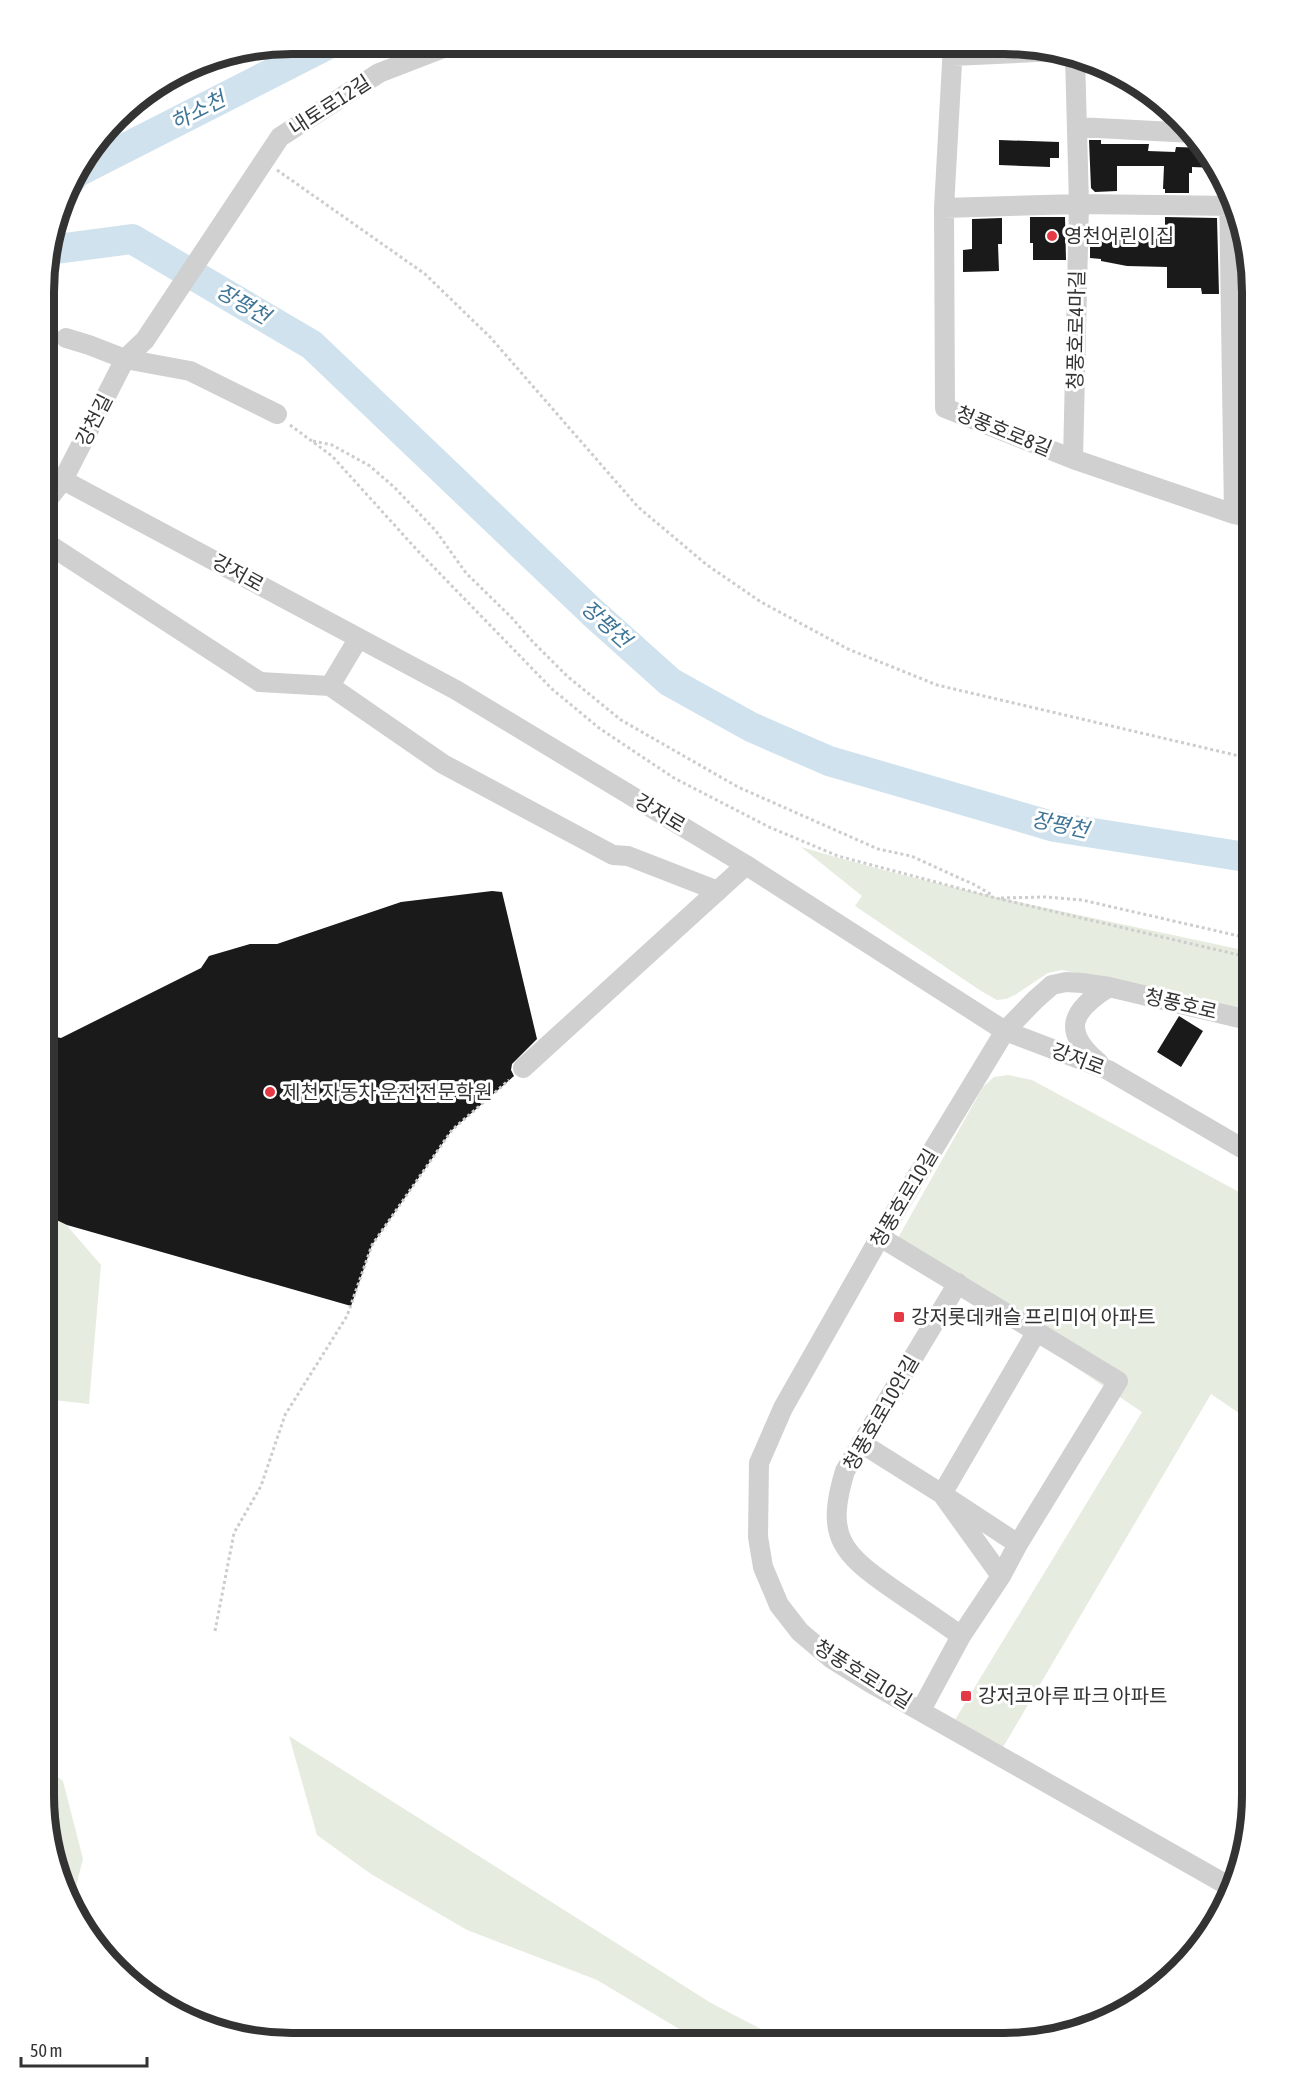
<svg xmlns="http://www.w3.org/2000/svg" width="1296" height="2087" viewBox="0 0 1296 2087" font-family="'Asap Condensed','Noto Sans KR',sans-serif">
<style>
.green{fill:#e6ecdf}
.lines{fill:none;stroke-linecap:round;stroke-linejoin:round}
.river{stroke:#cfe2ee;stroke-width:30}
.building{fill:#1a1a1a}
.path{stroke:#cdcdcd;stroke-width:3;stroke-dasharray:3 3;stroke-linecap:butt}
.minor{stroke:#d0d0d0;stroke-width:20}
.poi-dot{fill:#e63946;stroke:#fff;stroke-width:2}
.labels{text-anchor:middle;stroke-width:6;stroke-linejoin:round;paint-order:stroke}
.street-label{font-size:20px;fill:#333;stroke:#fff}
.poi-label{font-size:20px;fill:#333;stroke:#fff;text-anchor:start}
.water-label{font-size:21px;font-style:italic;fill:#3f7597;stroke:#fff}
.rim{fill:none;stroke:#333;stroke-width:8}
</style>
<rect width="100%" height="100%" fill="#fff"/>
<!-- green -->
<path class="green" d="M801,847C949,891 1101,919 1252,952V1012L1062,970L1048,973L1015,995L1006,999L997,1000L981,991L855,906L862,896Z
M1008,1075L1032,1080L1252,1199V1422L1211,1394L999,1754L950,1728L1142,1412L894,1245L983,1087L994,1077Z
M44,1202L49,1205L101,1265L89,1404L44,1399Z
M289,1736L711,2003L788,2043H694L696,2039L597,1980L467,1930L371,1874L317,1835Z
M44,1767L63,1781L83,1859L71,1906L62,1890L44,1795Z"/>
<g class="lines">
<!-- river -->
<path class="river" d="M70,181L76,173L329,44
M49,250L132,239L312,345L593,613L670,682L751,727L829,761L1055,827L1252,858"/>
</g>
<!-- building -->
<path class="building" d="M999,140L1059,142V158H1050V167L999,165Z
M1089,140H1101V144H1149L1148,151L1175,152L1176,147L1206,148L1217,168L1192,167V173H1189V193H1165V189H1163L1164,166H1117V191L1095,192L1091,188Z
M1030,217H1065L1066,260H1033V243H1030Z
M1165,217L1217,218L1219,294H1202L1201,288H1167V267L1127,266L1101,261V259L1090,258V238H1128V228L1165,229Z
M1002,218V244H998L999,271L963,272V250L972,249V219Z
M492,891L502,892L537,1039L512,1064L511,1070L514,1076L452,1130L372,1245L351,1306L67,1225L44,1214L45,1035L61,1038L201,968L209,956L250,944H277L401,902Z
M1179,1016L1203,1031L1181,1067L1157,1052Z"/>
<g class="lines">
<!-- path -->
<path class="path" d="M277,170L425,274L491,338L638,507L707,565L761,602L848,649L937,685L1252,759
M290,425L332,456L417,550L552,689L599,728L674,778L769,827L838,856L996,898L1252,958
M313,441L332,445L370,466L395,488L436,531L466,573L512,618L533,642L567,676L621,720L738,787L878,849L911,856L975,885L992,895
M1001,898L1045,897L1082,900L1252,939
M215,1631L234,1533L261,1486L285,1415L347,1316L372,1245L452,1130L509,1080"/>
<!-- minor -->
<path class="minor" d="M953,45L944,208L945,408L1073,459L1234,514L1252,518
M953,56L1057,51
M1078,127L1193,133
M1229,189L1234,514
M944,208L1079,204L1236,206
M66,338L89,345L125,359L190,371L277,414
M1073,459L1079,204L1075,56
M63,480L456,690L746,865L1005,1031L1108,1070L1252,1154
M45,503L63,480L125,359L145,340L280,137L379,73L454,44
M45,542L260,682L330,686L443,764L613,855L628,856L718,891
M330,686L358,639
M1099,1063C1061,1031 1071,1011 1109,987
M523,1068L746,865
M880,1237L1118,1381L1018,1544L1001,1576L961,1636L921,1710
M958,1283L845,1471C825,1536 841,1553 893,1589C916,1605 939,1620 961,1636
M861,1443L942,1494L1001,1576
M1018,1544L942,1494L1037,1331
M1234,1889L869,1682L832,1659L800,1632L779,1605L763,1567L758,1537L759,1463L783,1408L880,1237L1005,1031L1035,1000L1052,985L1066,982L1082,983L1109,987L1252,1021"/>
</g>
<!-- markers -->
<g class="poi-dot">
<circle cx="1052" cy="236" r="6"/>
<circle cx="270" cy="1092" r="6"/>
<rect x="893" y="1311" width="12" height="12" rx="3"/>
<rect x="960" y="1690" width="12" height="12" rx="3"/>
</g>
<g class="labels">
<!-- street labels -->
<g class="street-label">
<text transform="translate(330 105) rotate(-33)" y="7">내토로12길</text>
<text transform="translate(1076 330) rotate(-89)" y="7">청풍호로4마길</text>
<text transform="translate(94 420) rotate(-63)" y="7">강천길</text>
<text transform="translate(1004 431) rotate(22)" y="7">청풍호로8길</text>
<text transform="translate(238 573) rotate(29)" y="7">강저로</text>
<text transform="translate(660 813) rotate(31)" y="7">강저로</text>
<text transform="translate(1181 1004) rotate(13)" y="7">청풍호로</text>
<text transform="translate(1078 1059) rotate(21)" y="7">강저로</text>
<text transform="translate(904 1198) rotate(-59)" y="7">청풍호로10길</text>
<text transform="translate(881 1413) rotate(-60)" y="7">청풍호로10안길</text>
<text transform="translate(863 1674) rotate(32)" y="7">청풍호로10길</text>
</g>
<!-- poi labels -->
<g class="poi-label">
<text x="1064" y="243">영천어린이집</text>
<text x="282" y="1099">제천 자동차 운전 전문학원</text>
<text x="911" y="1324">강저롯데캐슬 프리미어 아파트</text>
<text x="978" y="1703">강저코아루 파크 아파트</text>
</g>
<!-- water labels -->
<g class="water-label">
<text transform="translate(198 111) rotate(-27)" y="7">하소천</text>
<text transform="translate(243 304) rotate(30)" y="7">장평천</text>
<text transform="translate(606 624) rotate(42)" y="7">장평천</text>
<text transform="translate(1060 825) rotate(12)" y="7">장평천</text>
</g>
</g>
<!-- crop -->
<path d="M0 0H1296V2087H0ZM292 54H1004A238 238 0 0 1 1242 292V1795A238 238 0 0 1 1004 2033H292A238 238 0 0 1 54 1795V292A238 238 0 0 1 292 54Z" fill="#fff" fill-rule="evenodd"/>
<path class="rim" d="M292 54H1004A238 238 0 0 1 1242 292V1795A238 238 0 0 1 1004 2033H292A238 238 0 0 1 54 1795V292A238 238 0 0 1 292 54Z"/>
<!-- scale -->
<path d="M21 2057v9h126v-9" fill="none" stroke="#333333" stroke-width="3"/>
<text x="30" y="2057" font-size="18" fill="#333333" stroke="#ffffff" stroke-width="4.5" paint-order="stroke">50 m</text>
</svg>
